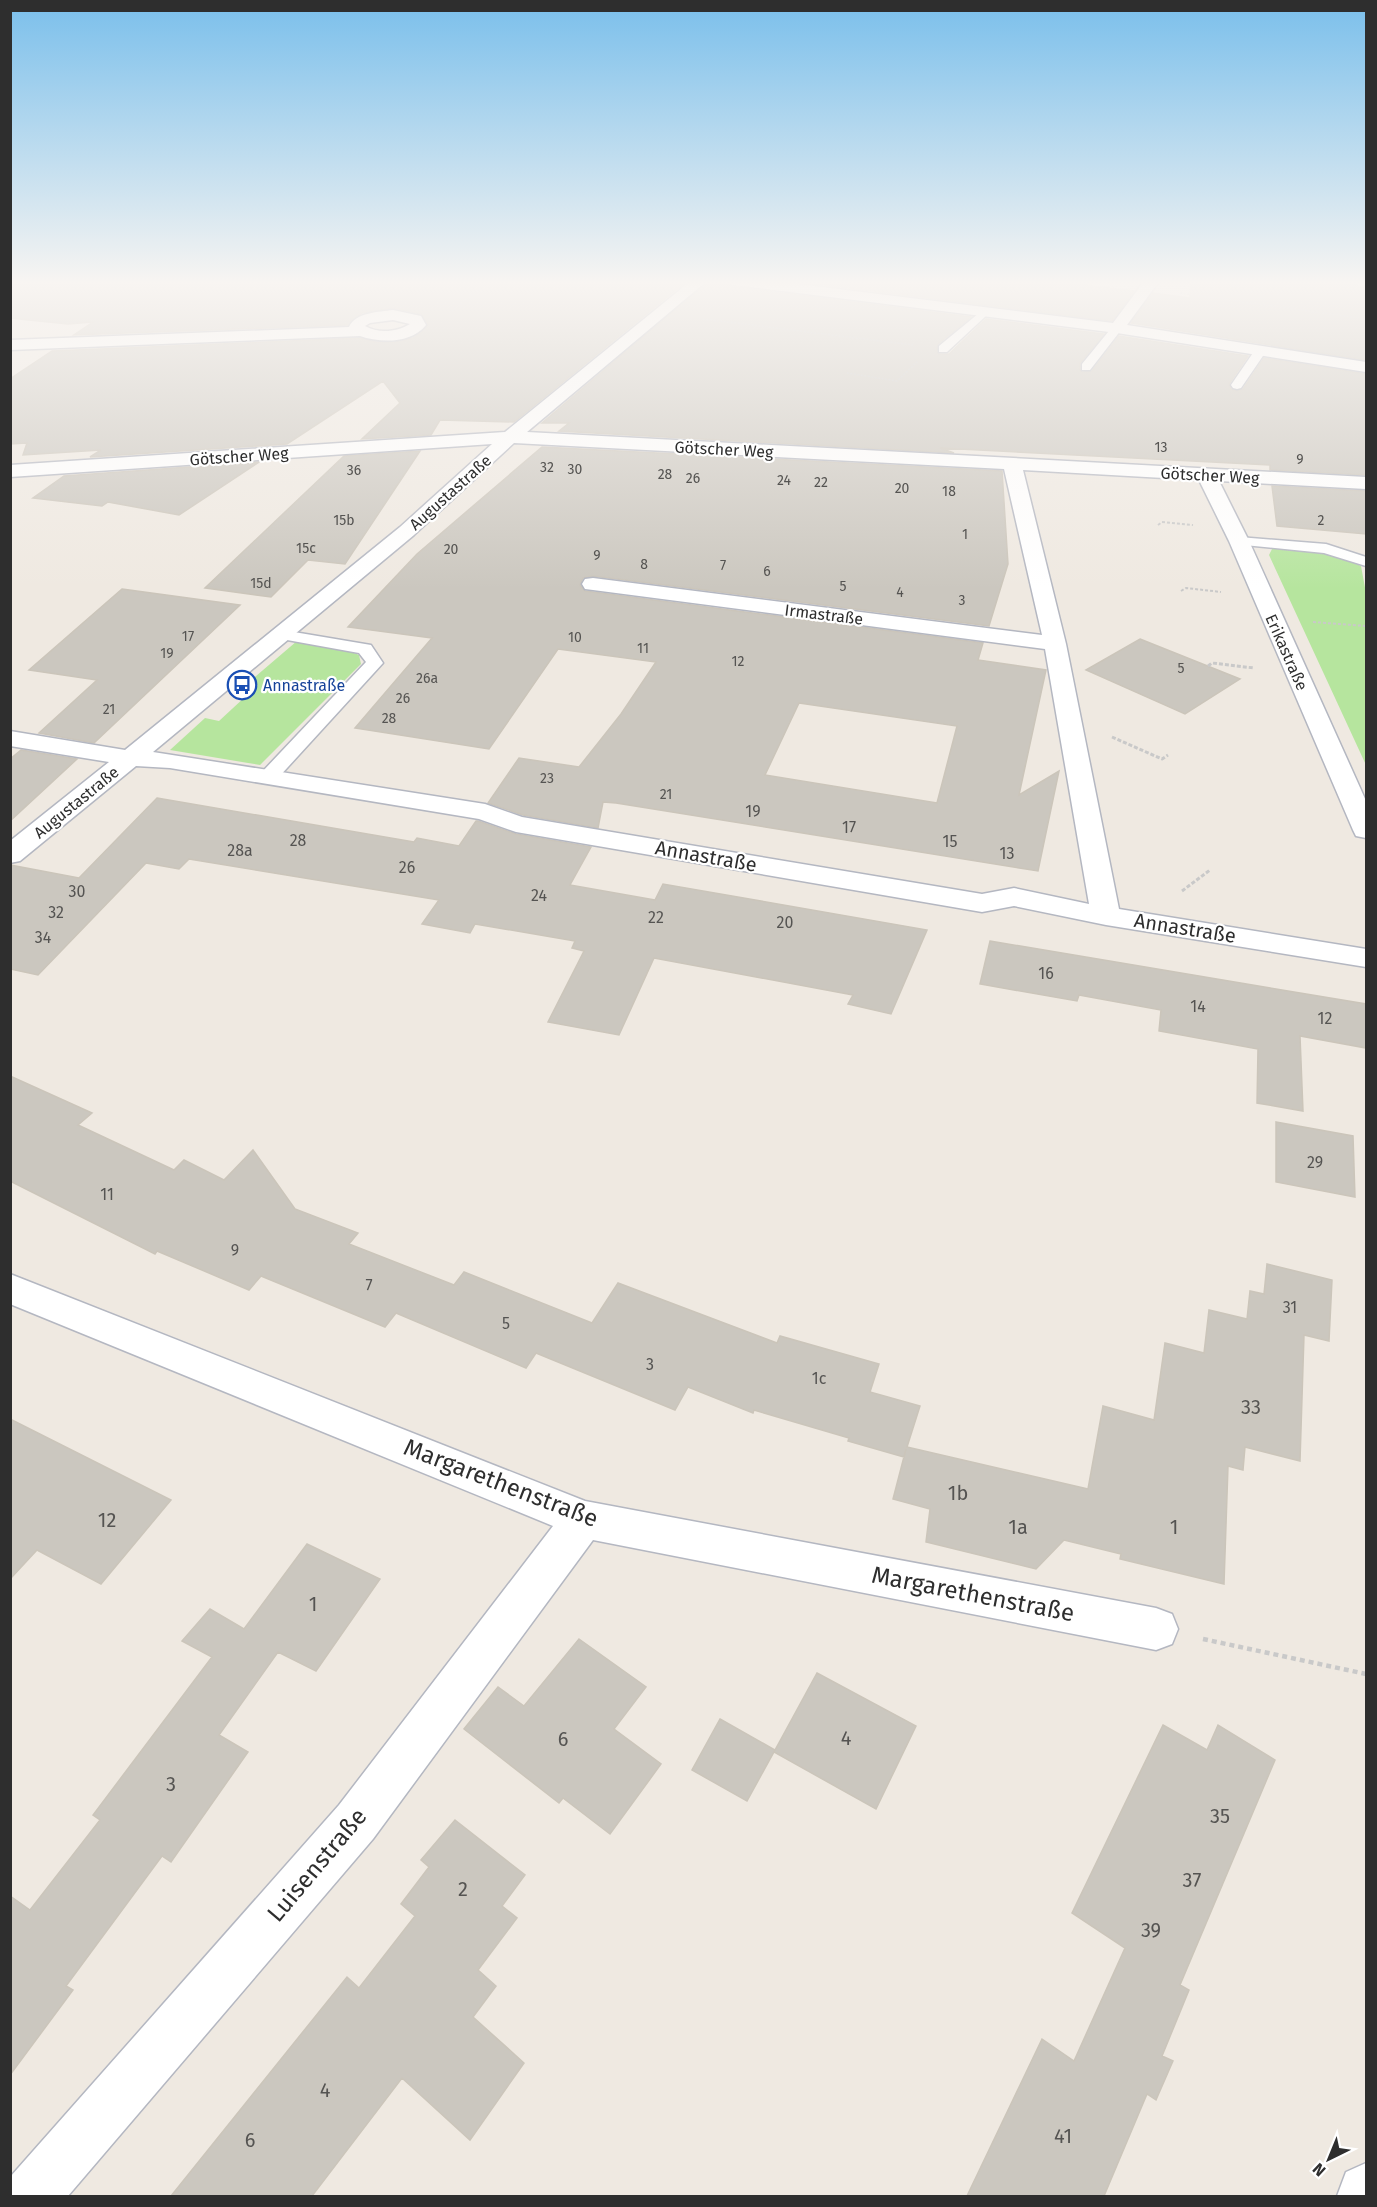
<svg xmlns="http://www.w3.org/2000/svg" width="1377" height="2207" viewBox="0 0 1377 2207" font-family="'Fira Sans',sans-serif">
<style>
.green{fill:#b6e59e}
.building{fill:#cbc7bf;stroke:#cbc5ba;stroke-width:1.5;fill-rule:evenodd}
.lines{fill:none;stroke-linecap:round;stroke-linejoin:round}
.lane-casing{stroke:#b4b7c1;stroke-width:3}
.street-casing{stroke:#b4b7c1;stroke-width:3}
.path-far3{stroke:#c9c9c9;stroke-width:1.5;stroke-dasharray:2 1.5;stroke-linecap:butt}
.path-far2{stroke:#c9c9c9;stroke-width:2;stroke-dasharray:3 2;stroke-linecap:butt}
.path-far1{stroke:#c9c9c9;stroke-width:3;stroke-dasharray:4 2;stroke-linecap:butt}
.path{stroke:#c9c9c9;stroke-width:4.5;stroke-dasharray:5 4;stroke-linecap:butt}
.lane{fill:#fff;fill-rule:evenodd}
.street{fill:#fff;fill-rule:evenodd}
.labels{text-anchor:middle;stroke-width:4.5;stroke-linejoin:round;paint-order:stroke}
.far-number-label{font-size:14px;fill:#555452}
.far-street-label{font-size:16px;fill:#2e2e2e;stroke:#fff}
.far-transit-label{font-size:16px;fill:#164399;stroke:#fff;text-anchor:start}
.number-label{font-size:16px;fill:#555452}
.street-label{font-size:20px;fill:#2e2e2e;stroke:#fff}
.near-number-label{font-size:20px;fill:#555452}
.near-street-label{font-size:24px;fill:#2e2e2e;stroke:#fff}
</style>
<rect width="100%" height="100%" fill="#efe9e1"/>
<!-- green -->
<path class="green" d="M1289,548L1323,550L1361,566L1366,593V765L1269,555L1272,549Z
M297,641L344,649L359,655L361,664L260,765L170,750L205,718L219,721L258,685L248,683Z"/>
<!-- building -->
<path class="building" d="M10,280H688L514,422L440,420L431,435L362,439L400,403L383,381L287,444L90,457L101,450L23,455L27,443L10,444V379L52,351L360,338L376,342H395L413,338L421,333L428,324L421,314L393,308L362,313L348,325L74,335L93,322L68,324L10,318Z
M710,280H718L727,286L971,317L938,344L937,352L939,354H949L986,319L1104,334L1080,363V370L1082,372L1092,371L1119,336L1248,356L1229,384L1231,389L1236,391L1243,389L1264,358L1366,374V475L1270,470V465L940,448L954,453L559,431L569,423H542Z
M786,280H1046L1134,291L1112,321Z
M1191,280H1319L1366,287V360L1131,323L1153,293L1190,298Z
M542,447L1002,471L1008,564L989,626L593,576L583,578L580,585L585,591L983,643L978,660L1046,670L1019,795L1059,771L1038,871L616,803L603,802L598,828L523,815L488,803L519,758L579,767L621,714L656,662L558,649L489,749L355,728L432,638L348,627L417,554ZM799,703L957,726L937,803L765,775Z
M420,451L345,564L308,560L271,597L205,588L344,456Z
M259,462L179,515L108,502L102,506L33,498L64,476Z
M1272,486L1366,491V534L1277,526Z
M122,589L240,605L94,743L39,733L97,680L29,670Z
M1140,639L1240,679L1185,714L1086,670Z
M21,750L77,759L10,821V759Z
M157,798L414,842L417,838L459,846L476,821H478L516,834L591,847L570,885L655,900L663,884L927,930L891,1014L848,1004L853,995L654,958L619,1035L548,1022L584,951L572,948L575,941L475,924L470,933L422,924L439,900L189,859L179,869L146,863L38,975L10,969V865L79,878Z
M990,941L1366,1004V1048L1300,1036L1303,1111L1257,1103L1258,1049L1159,1031L1161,1010L1079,995L1077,1001L980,984Z
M10,1076L92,1113L78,1125L174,1170L184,1160L224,1180L253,1150L295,1209L358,1233L349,1244L454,1285L464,1272L592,1323L618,1283L777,1343L780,1336L879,1364L870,1392L920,1406L907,1447L1088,1489L1103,1406L1154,1420L1165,1343L1204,1353L1209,1310L1247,1319L1250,1291L1264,1294L1267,1264L1332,1280L1329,1341L1304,1335L1300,1461L1245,1447L1243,1470L1228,1466L1224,1584L1120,1559L1121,1554L1064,1540L1036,1569L926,1542L930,1509L893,1499L906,1449L904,1457L848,1441L849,1438L754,1410L753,1413L688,1387L675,1410L536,1353L526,1368L396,1313L385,1327L261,1276L249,1290L157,1251L155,1254L10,1181Z
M1276,1122L1353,1136L1355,1197L1276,1182Z
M10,1419L171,1500L101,1584L37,1550L10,1579Z
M307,1544L380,1579L316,1671L278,1652L219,1735L248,1752L171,1862L162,1856L66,1986L73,1990L10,2075V1896L30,1910L100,1820L93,1815L212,1657L182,1641L210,1609L244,1629Z
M579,1639L646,1687L614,1729L661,1764L610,1834L563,1798L559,1803L464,1729L498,1687L524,1706Z
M817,1673L916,1726L876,1809L774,1752Z
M720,1719L775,1750L747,1801L692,1770Z
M1163,1725L1207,1750L1218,1725L1275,1760L1180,1985L1189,1990L1162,2056L1173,2061L1156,2100L1147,2094L1104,2196H967L1042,2039L1074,2061L1125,1948L1072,1913Z
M455,1820L525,1875L502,1906L517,1918L478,1970L496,1986L473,2017L524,2063L470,2140L402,2078L312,2196H171L347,1977L359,1988L415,1916L401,1904L429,1867L421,1860Z"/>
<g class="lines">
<!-- lane casing -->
<g class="lane-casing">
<path id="lane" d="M984,309L990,312L988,314L947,352H939V346Z
M1117,325L1121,326V330L1090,370H1082V364L1113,326Z
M1261,346L1267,350L1241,388L1237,389L1233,388L1231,385L1257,347Z
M1239,537L1326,544L1366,557V566L1324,553L1234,544L1232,541Z
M282,630L371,645L383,663L277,779H263L261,775L263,771L366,662L359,653L276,638L274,635L276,632Z"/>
</g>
<!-- street casing -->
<g class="street-casing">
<path id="street" d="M692,280H708L527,432L1366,477V489L1219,481L1249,541L1366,801V838L1356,836L1353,830L1229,541L1199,480L1023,470L1066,644L1119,909L1366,949V967L1106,925L1014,906L982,912L516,832L479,819L170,768L136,766L20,861L10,863V841L109,762L10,746V731L125,750L400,527L492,444L10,477V465L505,432ZM514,443L1004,469L1042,635L593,578L585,579L582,584L585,589L593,590L1045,649L1089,904L1014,888L982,894L522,817L485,804L153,752L414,535Z
M720,280H765L1113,323L1145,280H1160L1127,325L1366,362V372L1117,333L727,284Z
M393,310L421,316L426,325C411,344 380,343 360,336L10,350V340L349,327C356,312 379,312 393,310ZM393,320L410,324C397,332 379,334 365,326L370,323Z
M10,1274L585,1501L1156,1608L1172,1614L1178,1629L1172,1644L1156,1650L593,1540L373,1839L68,2196H10L11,2176L339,1805L553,1526L10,1304Z
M1366,2163V2196H1337L1346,2172Z"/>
</g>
<!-- path-far3 -->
<path class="path-far3" d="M10,282H21L10,288
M101,282L104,280
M1180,293L1366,319
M449,313L491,280
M703,319L913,345
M847,373L897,381L917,362"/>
<!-- path-far2 -->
<path class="path-far2" d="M1158,525L1162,522L1193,525
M1181,591L1186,588L1221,592
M1313,622L1366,626"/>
<!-- path-far1 -->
<path class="path-far1" d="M1208,666L1212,663L1254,668
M1112,737L1162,759L1168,755
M1182,891L1210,870"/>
<!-- path -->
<path class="path" d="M1203,1639L1366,1674"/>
<!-- lane -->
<use href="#lane" class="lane"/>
<!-- street -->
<use href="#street" class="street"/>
</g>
<!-- sky -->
<linearGradient id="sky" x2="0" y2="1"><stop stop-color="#7abfeb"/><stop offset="0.48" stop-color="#f8f5f2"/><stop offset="1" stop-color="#f8f5f2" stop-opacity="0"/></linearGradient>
<rect width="1377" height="589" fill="url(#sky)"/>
<!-- icons -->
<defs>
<g id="bus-ring" transform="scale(1.5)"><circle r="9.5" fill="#fff" stroke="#1a4fb4" stroke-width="1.5"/><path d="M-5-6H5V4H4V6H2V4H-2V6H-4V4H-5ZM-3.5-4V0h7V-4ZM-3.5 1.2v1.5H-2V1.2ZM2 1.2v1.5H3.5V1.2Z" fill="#1a4fb4"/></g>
</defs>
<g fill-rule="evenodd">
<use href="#bus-ring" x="242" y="685"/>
</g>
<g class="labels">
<!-- far-number labels -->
<g class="far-number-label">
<text x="1161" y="452">13</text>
<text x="1300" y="464">9</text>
<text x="547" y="472">32</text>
<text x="575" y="474">30</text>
<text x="354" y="475">36</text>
<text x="665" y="479">28</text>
<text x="693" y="483">26</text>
<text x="784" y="485">24</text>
<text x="821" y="487">22</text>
<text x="902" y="493">20</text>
<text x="949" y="496">18</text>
<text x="344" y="525">15b</text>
<text x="1321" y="525">2</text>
<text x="965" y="539">1</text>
<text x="306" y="553">15c</text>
<text x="451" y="554">20</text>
<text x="597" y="560">9</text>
<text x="644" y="569">8</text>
<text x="723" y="570">7</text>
<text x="767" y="576">6</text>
<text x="261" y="588">15d</text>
<text x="843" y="591">5</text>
<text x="900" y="597">4</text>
<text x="962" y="605">3</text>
<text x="188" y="641">17</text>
<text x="575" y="642">10</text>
<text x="643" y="653">11</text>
<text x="167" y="658">19</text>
<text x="738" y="666">12</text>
<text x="1181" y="673">5</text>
<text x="427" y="683">26a</text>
<text x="403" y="703">26</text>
<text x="109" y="714">21</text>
<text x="389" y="723">28</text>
<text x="547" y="783">23</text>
<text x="666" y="799">21</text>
</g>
<!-- far-street labels -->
<g class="far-street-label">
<text transform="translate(724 449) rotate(3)" y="6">Götscher Weg</text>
<text transform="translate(239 456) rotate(-4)" y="6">Götscher Weg</text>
<text transform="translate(1210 475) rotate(3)" y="6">Götscher Weg</text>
<text transform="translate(450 492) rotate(-42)" y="6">Augustastraße</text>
<text transform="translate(824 614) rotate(7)" y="6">Irmastraße</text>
<text transform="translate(1287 652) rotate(66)" y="6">Erikastraße</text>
<text transform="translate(76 802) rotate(-39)" y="6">Augustastraße</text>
</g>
<!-- far-transit labels -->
<g class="far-transit-label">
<text x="263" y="691">Annastraße</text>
</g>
<!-- number labels -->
<g class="number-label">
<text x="753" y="817">19</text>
<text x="849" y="833">17</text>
<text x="298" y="846">28</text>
<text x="950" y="847">15</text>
<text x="240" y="856">28a</text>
<text x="1007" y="859">13</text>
<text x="407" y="873">26</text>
<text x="77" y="897">30</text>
<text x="539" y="901">24</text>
<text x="56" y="918">32</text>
<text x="656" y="923">22</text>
<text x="785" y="928">20</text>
<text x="43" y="943">34</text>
<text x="1046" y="979">16</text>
<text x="1198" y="1012">14</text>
<text x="1325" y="1024">12</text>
<text x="1315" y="1168">29</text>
<text x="107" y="1200">11</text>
<text x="235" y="1256">9</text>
<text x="369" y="1291">7</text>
<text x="1290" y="1313">31</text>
<text x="506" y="1329">5</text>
<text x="650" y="1370">3</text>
<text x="819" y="1384">1c</text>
</g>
<!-- street labels -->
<g class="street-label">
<text transform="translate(706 856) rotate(10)" y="7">Annastraße</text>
<text transform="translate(1185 928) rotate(9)" y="7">Annastraße</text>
</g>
<!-- near-number labels -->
<g class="near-number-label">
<text x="1251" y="1414">33</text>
<text x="958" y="1500">1b</text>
<text x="107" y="1527">12</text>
<text x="1018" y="1534">1a</text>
<text x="1174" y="1534">1</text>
<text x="313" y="1611">1</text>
<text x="846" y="1745">4</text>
<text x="563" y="1746">6</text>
<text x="171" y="1791">3</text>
<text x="1220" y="1823">35</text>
<text x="1192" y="1887">37</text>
<text x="463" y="1896">2</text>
<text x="1151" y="1937">39</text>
<text x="325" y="2097">4</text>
<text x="1063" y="2143">41</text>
<text x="250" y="2147">6</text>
</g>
<!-- near-street labels -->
<g class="near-street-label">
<text transform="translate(501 1483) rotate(21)" y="8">Margarethenstraße</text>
<text transform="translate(973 1594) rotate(11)" y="8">Margarethenstraße</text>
<text transform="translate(317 1865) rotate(-50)" y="8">Luisenstraße</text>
</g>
</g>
<!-- border -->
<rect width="1377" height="2207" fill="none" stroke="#2e2e2e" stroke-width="24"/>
<!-- north arrow -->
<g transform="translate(1329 2159) rotate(223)" stroke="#ffffff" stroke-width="4.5" paint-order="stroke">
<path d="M0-4.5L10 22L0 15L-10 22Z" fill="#2e2e2e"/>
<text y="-9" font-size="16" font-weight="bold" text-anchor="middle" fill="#2e2e2e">N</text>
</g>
</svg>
